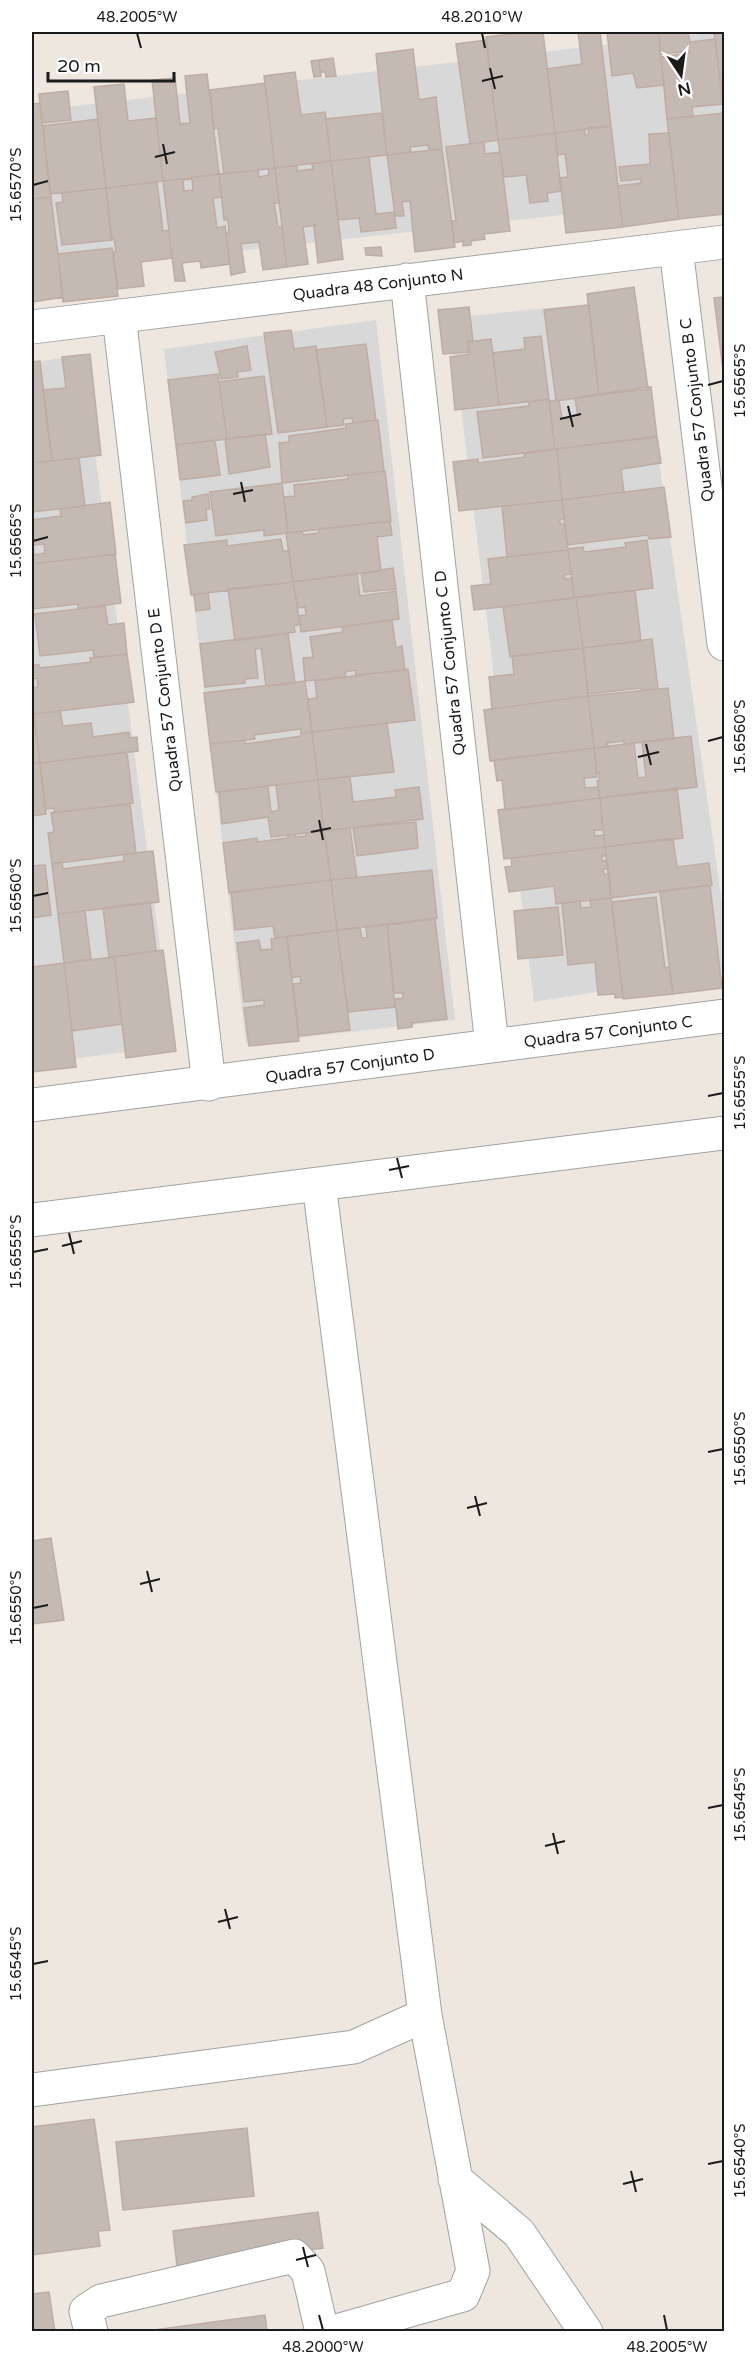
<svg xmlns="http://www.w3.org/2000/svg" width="756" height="2363" viewBox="0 0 756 2363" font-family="'Varela Round',sans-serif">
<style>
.residential{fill:#d9d8d8}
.building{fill:#c5b9b4;stroke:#bfaca3;stroke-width:1.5;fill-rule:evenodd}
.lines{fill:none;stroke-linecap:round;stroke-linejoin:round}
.minor-casing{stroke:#a2a2a2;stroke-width:35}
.minor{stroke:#fff;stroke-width:33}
.ticks{fill:none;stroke:#1b1b1b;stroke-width:2}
.labels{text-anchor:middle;stroke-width:5;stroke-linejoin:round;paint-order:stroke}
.street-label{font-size:16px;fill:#1b1b1b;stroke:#fff}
.neatline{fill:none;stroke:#1b1b1b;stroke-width:2}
.ticks-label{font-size:15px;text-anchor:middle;fill:#1b1b1b}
</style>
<rect width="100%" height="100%" fill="#ede7e0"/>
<!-- residential -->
<path class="residential" d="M715,32H724V197L32,274V111Z
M636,299L724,917V971L534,1002L450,318Z
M376,320L455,1020L246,1044L164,349Z
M82,354L173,1046L32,1064V363Z"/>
<!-- building -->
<path class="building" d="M531,32H543L555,133L498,140L486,37Z
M578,32H600L611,126L555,133L547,69L582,64Z
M607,32H658L664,85L637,88L633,73L612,76Z
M658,32H688L690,42L715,39L723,104L692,107L693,116L667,119L661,57L689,53L690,51L661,54Z
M714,32H724V104H723Z
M486,40L498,140L470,144L456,44Z
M413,49L419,100L436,97L442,149L429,150L428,145L410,147L411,152L387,155L376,54Z
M333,58L336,76L326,77L325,72H320L319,60Z
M319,60L321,76L314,77L311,61Z
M295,72L301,115L325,112L331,161L275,168L264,76Z
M207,74L219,174L163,181L152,80L175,78L180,124L190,123L185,76Z
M265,83L275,168L224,174L218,128L214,129L210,90Z
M124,84L128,121L156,118L163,181L106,188L94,87Z
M68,91L71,120L42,123L39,94Z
M40,103L51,197L32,199V104Z
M382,113L387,155L331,161L326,119Z
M724,113V214L679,219L667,119Z
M98,119L106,188L50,194L43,126Z
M611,126L623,227L566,233L560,178L568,177L565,154L558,155L555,133L585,129V135L589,134L588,128Z
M555,133L561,191L547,193L548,201L530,203L526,175L504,177L498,140Z
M669,133L679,219L623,227L618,186L641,183V179L621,181L619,167L650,164L649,134Z
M484,142L485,154L500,152L510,231L484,234L485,239L471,241V245L463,246V241L454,243L452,221H456L446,147Z
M442,149L455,247L415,252L410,201L402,202L404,216H395L387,155Z
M369,157L376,214L394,212L396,228L361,232L359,218L338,220L331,161Z
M331,161L343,259L318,263L314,227L317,225L303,227L308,264L287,267L275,168L297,165V171L313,169L312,164Z
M275,168L279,203H274L278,227H282L287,267L263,270L259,242L241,244L245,272L231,275L226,233H229L228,220H224L219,174L258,170L259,177L269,175L268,169Z
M219,174L222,197L213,198L217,228L225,226L230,264L201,268L200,261L182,263L185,281H175L163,181ZM192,179L193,190L184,191L183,180Z
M157,182L163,231L169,230L172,258L141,262L144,286L118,289L113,252L116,251L114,239L111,238L106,188Z
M106,188L112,240L62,245L56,203L63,202L62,193Z
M51,197L63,297L32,302V199Z
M381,247L382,256L366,255L365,248Z
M112,248L118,296L63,302L58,254Z
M634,287L648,389L599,395L587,294Z
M724,297V378L714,298Z
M589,305L599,395L556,401L544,310Z
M469,307L473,341H468L469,352L443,354L438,310Z
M291,330L294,349L316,346L327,427L278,433L264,333Z
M541,336L549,399L499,405L493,353L525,349L524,338Z
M491,339L499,405L455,410L450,357L470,354L468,342Z
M366,344L376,420L353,423L352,418L343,419L344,425L327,427L316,350Z
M247,346L251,370L237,372L238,377L221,379L215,352Z
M90,354L101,455L52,461L43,390L66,388L62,357Z
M40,361L52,461L32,463V362Z
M218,374L227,439L176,445L168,380Z
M264,376L272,434L227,439L219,382Z
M647,387H651L657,437L555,449L549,401L559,400L562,419L578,418L575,398Z
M549,399L555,449L483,458L477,412L529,406V402Z
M378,420L384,471L282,483L279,443L289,442V436L346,428V424Z
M265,434L270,467L229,474L225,439Z
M657,436L661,463L621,469L624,492L562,500L557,449Z
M215,440L220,475L180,480L176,445Z
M557,449L562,500L459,511L453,462L478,459V463L525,457L524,454Z
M79,458L85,506L32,512V463Z
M385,471L391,521L288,533L284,497L295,496L294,485L348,479L347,475Z
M282,483L288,533L264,536V530L216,536L210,492Z
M664,487L671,537L649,539L648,535L567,545L562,500Z
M208,494L210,509H206L207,520L186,523L183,501L192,500V497Z
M562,500L565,519H560V524H565L568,550L507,557L502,506Z
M110,502L116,554L32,564V520L61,516L60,509ZM44,544L45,553L34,555L33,545Z
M390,521L392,535L377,537L381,571L293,582L286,533L302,531L303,535L319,533V529Z
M281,539L283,551H289L293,582L191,595L184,545L227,540V546Z
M647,540L653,588L574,598L568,549L583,547L584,552L626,547L625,543Z
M568,550L571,574L564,575L565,579L572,578L574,598L474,610L471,586L491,584L488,559Z
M115,554L121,603L78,609V604L32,609V564Z
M393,568L396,589L364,592L361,573Z
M357,573L360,596L396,591L399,619L301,632L299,616L306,615L305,607L298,608L293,582Z
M293,582L300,624L294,626L295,632L235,641L228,589Z
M635,590L641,641L583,648L576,597Z
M208,593L210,609L196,611L194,594Z
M576,597L583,648L510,657L503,607Z
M105,606L108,625L124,623L127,654L94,658L93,650L40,656L35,614Z
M392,620L396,648L402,646L405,670L356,675L355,670L345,672L346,677L305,681L303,658L313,657L310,637L343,632L342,627Z
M288,633L295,683L266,686L261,648L255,649L258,678L245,679V683L205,687L200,644Z
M652,639L658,689L642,690L641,688L588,694L583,648Z
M583,648L588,696L492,709L489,677L514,674L512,656Z
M127,654L134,702L34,714L32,688L38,687L37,678L32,679V665H39L40,668L91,662L90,658Z
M408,669L415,720L312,732L308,699L317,698L315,681Z
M305,681L312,732L301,734V729L254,735L255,739L210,744L204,693Z
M668,688L674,739L624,744V741L607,743L608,747L594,748L588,696Z
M588,696L594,748L490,761L484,710Z
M60,711L63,726L91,723L93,737L129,732L130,738L137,737L138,751L40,763L34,714Z
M32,714H34L40,763L32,764Z
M387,723L394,772L318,780L312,732Z
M312,732L318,780L216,792L210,744L245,740V744L301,736V734Z
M691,736L697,787L600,798L597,781H599V773H597L594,748L634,743L638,778L646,777L642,742Z
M594,748L597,777L584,778L585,788L598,787L600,798L505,810L502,780L497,781L494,760Z
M127,752L133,803L54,813V808L45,809L40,763Z
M40,763L46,814L32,816V764Z
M350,776L353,802L396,797L395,790L419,787L423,819L324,831L318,780Z
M318,780L324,831L271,837L268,817L222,824L219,792L268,786L271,812L279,810L276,785Z
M677,788L683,838L605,847L600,798Z
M600,798L603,830H594L595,836L604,835L605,847L504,859L498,810Z
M130,804L136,853L52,864L48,833L54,832L51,813Z
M416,822L418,848L357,856L353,828Z
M350,828L357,877L331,880L324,831Z
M324,831L331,880L229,893L223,843L257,838V842L288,838V835L295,834V837L306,836L305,833Z
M673,838L677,867L709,863L712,885L611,898L605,847Z
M605,847L606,856H602V861L607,860L608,869H603L604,874H609L611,898L556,904L554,886L509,892L505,867L512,866L511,858Z
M153,851L159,902L58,914L52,864L62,862L63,869L124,861L123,854Z
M45,865L51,915L32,918V866Z
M432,870L437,918L337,930L331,880Z
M331,880L337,930L275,938L273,926L235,930L231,892Z
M710,885L722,988L673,994L660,891Z
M656,897L665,968L669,967L673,994L623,999L612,902Z
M611,898L623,997L615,998V994L598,995L595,962L568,965L562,903L580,901L581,908L591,907L590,900Z
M150,902L156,951L109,957L103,908Z
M558,907L563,955L518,959L514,911Z
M85,911L91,959L64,963L58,914Z
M435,919L447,1019L412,1023V1027L398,1029L395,999L403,998V993H394L387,925Z
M387,925L395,1007L348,1012L337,930L360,928L362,938H367L366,927Z
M337,930L350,1030L299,1036L293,984L301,983L300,976L292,978L287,937Z
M287,937L299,1041L249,1046L244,1008L264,1005V1000L244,1002L237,943L259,940L261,950L272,949L271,939Z
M163,950L176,1051L126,1058L114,957Z
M114,957L122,1024L72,1031L64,963Z
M64,963L76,1067L32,1072V967Z
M51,1538L64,1620L32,1624V1541Z
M94,2119L110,2230L98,2231L100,2246L32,2255V2127Z
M247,2128L254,2196L123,2210L116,2142Z
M318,2212L323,2248L177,2266L173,2231Z
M49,2292L55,2332H32V2294Z
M265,2315L267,2332H139Z"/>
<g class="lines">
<!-- minor casing -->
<g class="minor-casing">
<path id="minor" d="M676,248L724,644
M407,280L492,1045
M119,316L209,1084
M32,327L724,242
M32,1105L724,1016
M32,1220L724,1133
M32,2090L354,2047L425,2015L319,1184
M455,2179L519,2233L586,2332
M91,2332L86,2311L101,2301L294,2256L308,2271L322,2332
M333,2332L463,2295L473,2271L425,2015"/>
</g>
<!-- minor -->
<use href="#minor" class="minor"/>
</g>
<!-- ticks -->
<path class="ticks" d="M137,33L141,48M482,33L485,48M490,68L495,89M482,81L503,76M163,144L167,164M155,157L175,152M33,185L48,181M708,385L723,381M568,406L573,427M560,419L581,414M241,482L245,502M233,494L253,490M33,541L48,537M708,741L723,737M646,744L651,765M638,757L659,752M319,820L323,840M311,832L331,828M33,896L48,893M708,1096L723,1093M397,1158L402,1178M389,1170L409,1166M69,1233L74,1254M62,1246L82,1241M33,1252L48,1249M708,1452L723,1449M475,1496L480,1516M467,1508L487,1503M147,1571L152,1592M140,1584L160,1579M33,1608L48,1605M708,1808L723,1805M553,1833L558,1854M545,1846L565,1841M225,1909L230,1929M218,1922L238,1917M33,1964L48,1961M708,2164L723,2161M631,2171L636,2192M623,2184L643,2179M303,2247L308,2267M296,2260L316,2255M319,2315L323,2330M664,2315L667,2330"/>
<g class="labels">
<!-- street labels -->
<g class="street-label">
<text transform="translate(378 284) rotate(-7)" y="6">Quadra 48 Conjunto N</text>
<text transform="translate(696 410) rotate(-97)" y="6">Quadra 57 Conjunto B C</text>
<text transform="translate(449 663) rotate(-96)" y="6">Quadra 57 Conjunto C D</text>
<text transform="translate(164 700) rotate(-97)" y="6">Quadra 57 Conjunto D E</text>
<text transform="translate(608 1031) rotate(-7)" y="6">Quadra 57 Conjunto C</text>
<text transform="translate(350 1065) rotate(-8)" y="6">Quadra 57 Conjunto D</text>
</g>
</g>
<!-- border -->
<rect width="756" height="2363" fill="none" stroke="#ffffff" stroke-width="66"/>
<!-- north arrow -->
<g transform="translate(681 75) rotate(167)" stroke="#ffffff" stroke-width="4.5" paint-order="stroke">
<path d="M0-4.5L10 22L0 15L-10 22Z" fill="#1b1b1b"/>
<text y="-9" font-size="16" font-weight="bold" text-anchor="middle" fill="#1b1b1b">N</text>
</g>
<!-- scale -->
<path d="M48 72v9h126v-9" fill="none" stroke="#1b1b1b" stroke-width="3"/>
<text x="57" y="72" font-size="18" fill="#1b1b1b" stroke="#ffffff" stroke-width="4.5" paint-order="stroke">20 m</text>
<rect x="33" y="33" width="690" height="2297" class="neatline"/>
<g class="ticks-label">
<text x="137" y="22">48.2005°W</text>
<text x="482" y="22">48.2010°W</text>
<text transform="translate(16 185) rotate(-90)" y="5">15.6570°S</text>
<text transform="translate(740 381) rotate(-90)" y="5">15.6565°S</text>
<text transform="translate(16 541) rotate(-90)" y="5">15.6565°S</text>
<text transform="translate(740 737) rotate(-90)" y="5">15.6560°S</text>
<text transform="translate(16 896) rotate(-90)" y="5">15.6560°S</text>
<text transform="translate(740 1093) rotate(-90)" y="5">15.6555°S</text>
<text transform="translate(16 1252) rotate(-90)" y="5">15.6555°S</text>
<text transform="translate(740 1449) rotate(-90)" y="5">15.6550°S</text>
<text transform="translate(16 1608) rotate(-90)" y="5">15.6550°S</text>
<text transform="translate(740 1805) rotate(-90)" y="5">15.6545°S</text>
<text transform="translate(16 1964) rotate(-90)" y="5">15.6545°S</text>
<text transform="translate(740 2161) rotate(-90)" y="5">15.6540°S</text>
<text x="323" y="2352">48.2000°W</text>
<text x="667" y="2352">48.2005°W</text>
</g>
</svg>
